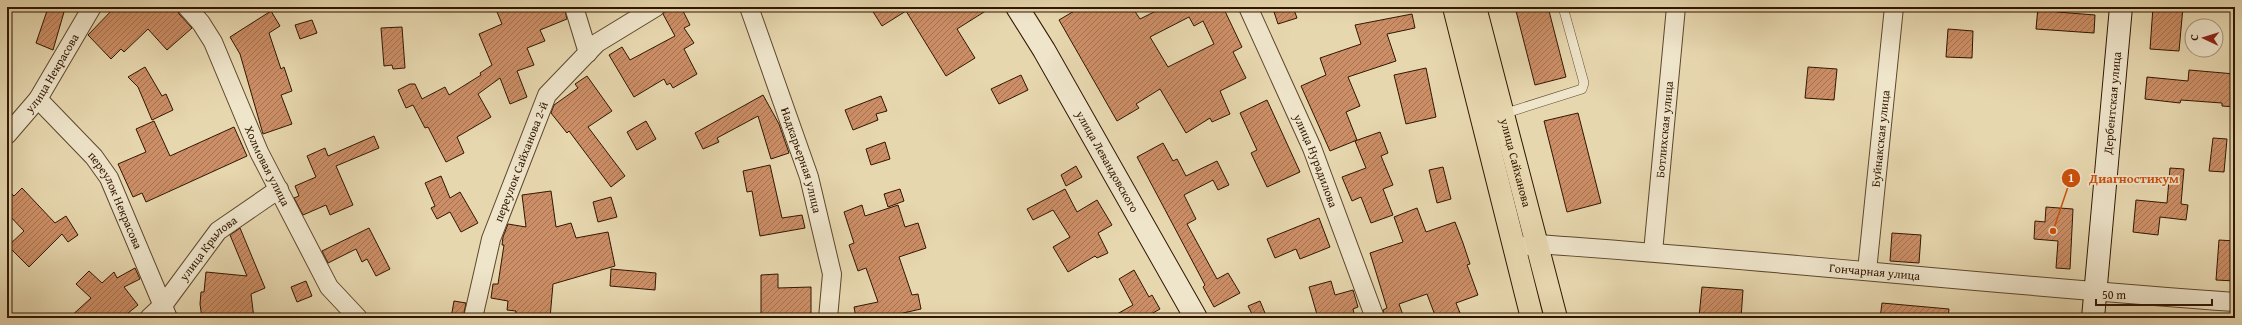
<svg xmlns="http://www.w3.org/2000/svg" width="2242" height="325" viewBox="0 0 2242 325" font-family="'Gentium Book Plus',serif">
<style>
.building{fill:url(#building-hatch);stroke:#311700;fill-rule:evenodd}
.lines{fill:none;stroke-linecap:round;stroke-linejoin:round}
.lane-casing{stroke:#5e472c;stroke-width:10}
.street-casing{stroke:#5e472c;stroke-width:20}
.secondary-casing{stroke:#311700;stroke-width:24}
.primary-casing{stroke:#311700;stroke-width:24}
.lane{stroke:#efe5cb;stroke-width:9}
.street{stroke:#efe5cb;stroke-width:18}
.secondary{stroke:#efe5cb;stroke-width:22}
.primary{stroke:#e7d7af;stroke-width:22}
.labels{text-anchor:middle;stroke-width:3.5;stroke-linejoin:round;paint-order:stroke}
.street-label{font-size:12px;fill:#311700;stroke:#efe5cb}
.leader{fill:none;stroke:#cd4f0a;stroke-width:1.5}
.callout-dot{fill:#cd4f0a;stroke:#efe5cb;stroke-width:1.5}
.mark-label{font-size:12px;text-anchor:middle;font-weight:bold;fill:#fff}
.callout-label{font-size:13px;text-anchor:middle;font-weight:bold;fill:#cd4f0a;stroke:#efe5cb;stroke-width:3.5;stroke-linejoin:round;paint-order:stroke}
</style>
<defs>
<pattern id="building-hatch" width="6" height="6" patternUnits="userSpaceOnUse"><rect width="6" height="6" fill="#cc8e66"/><path d="M-1 1l2-2M0 6l6-6M5 7l2-2" fill="none" stroke="#a67352"/></pattern>
</defs>
<rect width="100%" height="100%" fill="#e7d7af"/>
<filter id="stains"><feTurbulence type="fractalNoise" baseFrequency=".005" numOctaves="4"/><feColorMatrix values="0 0 0 0 .2 0 0 0 0 .09 0 0 0 0 .02 0 0 0 .5 -.17"/></filter>
<radialGradient id="worn" r=".72"><stop offset=".6" stop-color="#630" stop-opacity="0"/><stop offset="1" stop-color="#630" stop-opacity=".3"/></radialGradient>
<!-- building -->
<path class="building" d="M115,7H177L179,14L192,28L167,50L148,29L124,52L121,49L111,59L88,35Z
M495,7H564L567,19L540,30L545,41L527,48L534,65L517,71L527,97L510,104L500,78L478,94L491,117L457,137L464,153L446,162L428,127L425,128L413,105L406,108L398,90L410,84H415L422,99L445,87L449,95L481,75L480,73L492,65L479,34L502,24Z
M666,7H681L690,25L684,28L694,43L684,49L697,74L673,88L670,83L667,85L664,79L634,97L609,55L622,47L630,60L675,36L663,14Z
M870,7H992L957,29L975,58L946,76L906,11L882,26Z
M1081,7H1107L1110,12L1119,7H1132L1140,19L1164,7H1223L1242,47L1233,52L1246,78L1220,91L1230,114L1212,122L1210,118L1186,133L1160,89L1136,104L1139,108L1117,121L1059,20ZM1189,17L1194,26L1203,21L1214,44L1168,67L1150,37Z
M1277,7H1293L1297,18L1278,24L1274,12L1279,11Z
M1515,7H1548L1566,77L1535,85Z
M2038,7H2058L2057,12L2095,15L2094,33L2036,29Z
M2153,7H2183L2179,51L2150,49Z
M48,8L64,12L53,50L36,43Z
M271,11L280,26L269,33L281,69L284,67L292,91L281,95L292,124L263,134L240,54L230,37Z
M1412,14L1415,28L1387,34L1396,61L1348,77L1360,106L1346,112L1357,140L1330,151L1301,86L1326,75L1320,58L1361,44L1355,25Z
M312,20L317,33L300,39L295,25Z
M402,27L405,68L393,69L392,65L384,66L381,28Z
M1948,29L1973,31L1972,58L1946,57Z
M145,67L162,96L166,94L173,110L152,120L138,87L128,77Z
M1808,67L1837,69L1834,100L1805,98Z
M1426,68L1436,117L1406,124L1394,75Z
M2189,70L2235,74V107L2222,106V103L2181,100L2180,103L2145,99L2147,77L2188,81Z
M1021,75L1028,90L999,104L991,89Z
M587,76L612,111L588,127L625,176L611,187L569,131L567,133L551,113L554,105L578,88L575,84Z
M763,95L779,124L789,153L771,159L758,116L717,138L719,142L703,149L695,133Z
M881,96L887,111L876,114L878,120L853,130L845,110Z
M1267,100L1300,172L1267,187L1251,153L1257,150L1240,113Z
M1578,113L1601,203L1567,212L1544,121Z
M154,121L170,156L234,127L247,156L146,202L142,193L133,197L118,164L146,152L136,129Z
M646,121L656,139L637,150L627,132Z
M1380,132L1388,153L1381,156L1393,185L1383,189L1393,215L1371,223L1361,197L1352,201L1342,177L1366,168L1355,141Z
M374,136L379,148L336,166L353,205L330,215L326,205L303,215L294,198L299,196L295,186L316,177L307,156L325,148L328,156Z
M2213,138L2227,139L2224,172L2209,171Z
M885,142L890,159L871,165L866,149Z
M1163,143L1173,161L1177,159L1186,176L1217,161L1229,185L1218,190L1213,180L1184,195L1196,219L1187,224L1217,279L1228,273L1240,293L1214,307L1203,287L1205,285L1137,157Z
M770,165L782,218L802,215L805,228L760,236L752,191L747,192L743,171Z
M1076,166L1082,177L1066,186L1061,175Z
M1443,167L1451,199L1437,203L1429,170Z
M2170,168L2184,169L2181,204L2188,205L2186,220L2160,217L2158,235L2133,232L2136,200L2167,203Z
M441,176L450,198L460,192L478,223L461,232L450,212L437,219L431,208L435,206L425,183Z
M22,188L55,223L66,216L78,235L68,242L62,234L29,267L8,246L24,231L7,213V189L14,196Z
M900,189L904,201L888,207L884,194Z
M1065,189L1077,212L1097,200L1112,225L1098,233L1108,253L1097,258L1095,256L1068,272L1053,247L1070,237L1053,210L1033,220L1027,209Z
M551,191L556,227L571,223L576,238L608,232L615,266L553,284L550,318H515L516,311L507,310L508,301L491,298L493,284H498L504,245H502L503,237L508,224L526,227L522,195Z
M611,197L617,217L598,222L593,202Z
M862,205L865,216L898,205L905,227L918,223L926,248L899,257L912,295L918,294L921,309L881,318H856L854,307L878,302L866,268L858,271L849,245L854,243L844,212Z
M2046,207L2073,209L2070,269L2056,268L2058,241L2034,239L2035,221L2045,222Z
M1417,208L1426,232L1455,222L1463,243L1470,264L1467,265L1478,295L1456,303L1462,318H1436L1427,294L1399,304L1404,318H1385L1383,310L1387,308L1370,253L1403,242L1394,217Z
M1319,218L1330,247L1300,259L1296,249L1275,258L1267,239Z
M240,228L265,288L251,294L254,318H202L200,304L201,292H204L206,272L247,276L230,235Z
M369,228L390,269L376,276L367,259L362,262L356,249L328,263L322,251Z
M1892,233L1921,235L1919,263L1890,261Z
M2219,240L2235,241V281L2216,280Z
M135,268L140,279L124,287L138,305L122,318H69L91,298L76,284L89,271L102,283L114,272L117,278Z
M611,269L656,273L655,290L610,286Z
M1134,270L1149,297L1152,295L1160,309L1144,318H1110L1133,305L1119,279Z
M778,274V288L811,287V315L761,316V275Z
M306,281L312,296L297,302L291,287Z
M1331,281L1335,295L1353,290L1358,307L1353,309L1355,318H1318L1309,287Z
M1702,287L1743,290L1741,318L1699,317Z
M454,301L466,303L463,318H451Z
M1260,301L1267,318H1254L1248,306Z
M1882,303L1949,309L1948,318H1880Z"/>
<g class="lines">
<!-- lane casing -->
<g class="lane-casing">
<path id="lane" d="M1503,114L1582,89L1584,83L1563,7"/>
</g>
<!-- street casing -->
<g class="street-casing">
<g id="street">
<path id="s1" d="M187,7L201,23L213,42L259,152L329,287L358,318"/>
<path d="M574,7L588,53"/>
<path id="s2" d="M749,7L809,177L832,274L828,318"/>
<path id="s3" d="M1248,7L1312,148L1375,318"/>
<path id="s4" d="M38,99L94,157L109,178L168,318"/>
<path id="s5" d="M7,135L38,99L92,7"/>
<path id="s6" d="M1525,246L1537,244C1770,260 2002,286 2235,302"/>
<path id="s7" d="M1653,252L1676,7"/>
<path id="s8" d="M1867,271L1894,7"/>
<path id="s9" d="M149,318L164,304L218,231L279,189"/>
<path id="s10" d="M473,318L491,239L547,95L597,43L656,7"/>
</g>
</g>
<!-- secondary casing -->
<g class="secondary-casing">
<g id="secondary">
<path id="s11" d="M1017,7L1044,50L1196,318"/>
<path id="s12" d="M2093,318L2121,7"/>
</g>
</g>
<!-- primary casing -->
<g class="primary-casing">
<g id="primary">
<path d="M1454,7L1532,318"/>
<path id="s13" d="M1475,7L1556,318"/>
</g>
</g>
<!-- lane -->
<use href="#lane" class="lane"/>
<!-- street -->
<use href="#street" class="street"/>
<!-- secondary -->
<use href="#secondary" class="secondary"/>
<!-- primary -->
<use href="#primary" class="primary"/>
</g>
<g class="labels">
<!-- street labels -->
<g class="street-label">
<text dy="4" stroke="none"><textPath href="#s5" startOffset="77">улица Некрасова</textPath></text>
<text dy="4" stroke="none"><textPath href="#s12" startOffset="216">Дербентская улица</textPath></text>
<text dy="4" stroke="none"><textPath href="#s7" startOffset="123">Ботлихская улица</textPath></text>
<text dy="4" stroke="none"><textPath href="#s8" startOffset="133">Буйнакская улица</textPath></text>
<text dy="4" stroke="none"><textPath href="#s2" startOffset="162">Надкарьерная улица</textPath></text>
<text dy="4" stroke="none"><textPath href="#s3" startOffset="168">улица Нурадилова</textPath></text>
<text dy="4" stroke="none"><textPath href="#s10" startOffset="164">переулок Сайханова 2-й</textPath></text>
<text dy="4" stroke="none"><textPath href="#s11" startOffset="179">улица Левандовского</textPath></text>
<text dy="4" stroke="none"><textPath href="#s13" startOffset="161">улица Сайханова</textPath></text>
<text dy="4" stroke="none"><textPath href="#s1" startOffset="179">Холмовая улица</textPath></text>
<text dy="4" stroke="none"><textPath href="#s4" startOffset="129">переулок Некрасова</textPath></text>
<text dy="4" stroke="none"><textPath href="#s9" startOffset="92">улица Крылова</textPath></text>
<text dy="4" stroke="none"><textPath href="#s6" startOffset="351">Гончарная улица</textPath></text>
</g>
</g>
<!-- callouts -->
<path class="leader" d="M2053 231L2071 178"/>
<g class="callout-dot">
<circle cx="2053" cy="231" r="4"/>
<circle cx="2071" cy="178" r="10"/>
</g>
<g class="mark-label">
<text x="2071" y="182">1</text>
</g>
<g class="callout-label">
<text x="2134" y="183">Диагностикум</text>
</g>
<!-- margin -->
<rect width="2242" height="325" fill="none" stroke="#e7d7af" stroke-width="24"/>
<rect x="8" y="8" width="2226" height="309" fill="none" stroke="#311700" stroke-width="2"/>
<rect x="12" y="12" width="2218" height="301" fill="none" stroke="#311700"/>
<!-- north arrow -->
<g transform="translate(2204 38) rotate(274)"><circle r="19" fill="#efe5cb" stroke="#a3937a"/>
<path d="M0-3L7 15L0 10L-7 15Z" fill="#8f2418"/>
<text y="-6" font-size="11" font-weight="bold" text-anchor="middle" fill="#311700">С</text>
</g>
<!-- scale -->
<path d="M2096 299v6h116v-6" fill="none" stroke="#311700" stroke-width="2"/>
<text x="2102" y="299" font-size="12" fill="#311700" stroke="#efe5cb" stroke-width="3" paint-order="stroke">50 m</text>
<rect width="100%" height="100%" filter="url(#stains)"/>
<rect width="100%" height="100%" fill="url(#worn)"/>
</svg>
